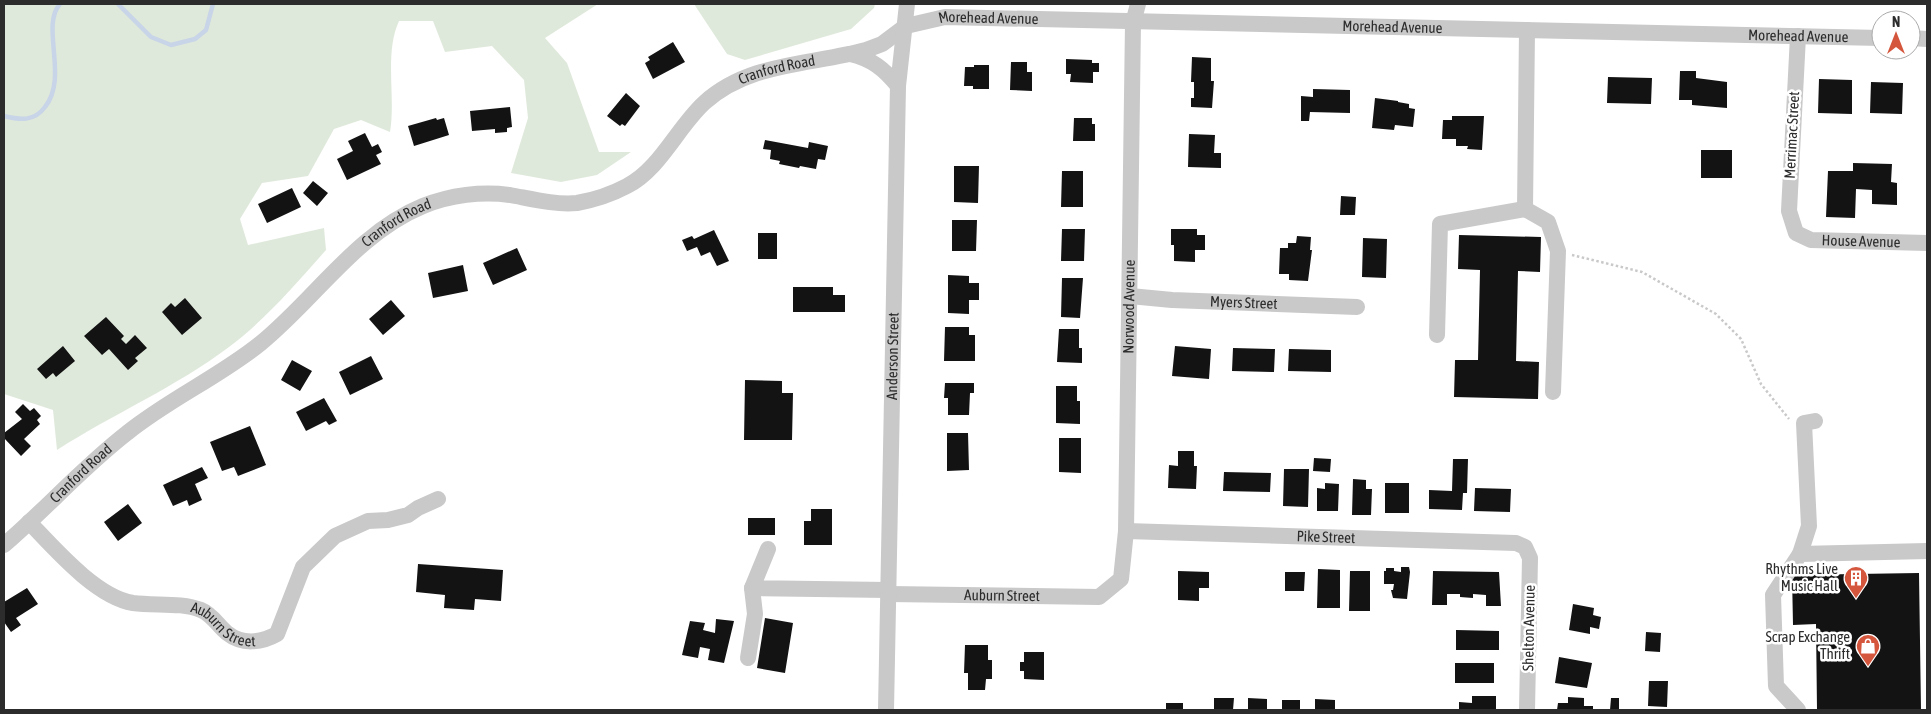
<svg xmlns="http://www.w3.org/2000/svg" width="1931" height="714" viewBox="0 0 1931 714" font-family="'Asap Condensed',sans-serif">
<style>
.green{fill:#dfe9db}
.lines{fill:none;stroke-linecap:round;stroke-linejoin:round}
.stream{stroke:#c8d4e7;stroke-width:4.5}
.building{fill:#131313}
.path{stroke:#c9c9c9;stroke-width:2.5;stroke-dasharray:2.5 2.5;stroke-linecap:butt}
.minor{stroke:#c9c9c9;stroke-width:16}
.labels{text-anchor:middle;stroke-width:5;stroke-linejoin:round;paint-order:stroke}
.street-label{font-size:15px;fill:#2c2c2c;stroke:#fff}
.poi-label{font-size:15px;fill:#2c2c2c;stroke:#fff;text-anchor:end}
</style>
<rect width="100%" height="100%" fill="#fff"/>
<!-- green -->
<path class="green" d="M4,4H598L545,38L567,63L599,152H631L597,175L561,182L511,173L528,118L524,80L492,46L445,52L433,21H399C384,54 396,96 390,132L361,120L334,129L308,176L262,183L240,219L248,245L324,228L326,250C296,284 265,320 229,347C176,387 113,414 57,450L53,410L4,394Z
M694,4H875L874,8L851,29L745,60L727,54Z"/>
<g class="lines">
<!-- stream -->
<path class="stream" d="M118,4L151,37L171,45L195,39L206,30L213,4
M4,116C20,120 34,122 45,107C69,77 40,26 60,4"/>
</g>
<!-- building -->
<path class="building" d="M673,42L685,62L653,79L645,63L650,60L648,57Z
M1192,57L1211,58V81H1214L1212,108L1191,107V98H1194V82H1191Z
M1066,59L1092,60V63H1099V72H1093V83L1070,82L1071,74H1066Z
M1011,62H1027V72H1032V91L1010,90Z
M974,65H989V89H973V86H964L965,67H974Z
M1680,71H1696V78L1727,82V108L1692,105V100H1679Z
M1608,77L1652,78L1651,104L1607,103Z
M1819,79L1852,80V114L1818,113Z
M1871,82L1903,83L1902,114L1870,113Z
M1313,89L1350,90V113L1310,112L1309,121H1301V96L1313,97Z
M626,93L640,106L625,126L622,124L620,126L607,116Z
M1375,98L1398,101V102L1409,104V108L1415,109L1413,127L1395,125L1394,130L1372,128Z
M510,107L512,127L507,128V132L495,133V129L472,131L470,111Z
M1452,116H1484L1482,150L1467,149L1468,146H1456V139H1442L1443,120H1452Z
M436,118L437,120L444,118L449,135L414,146L408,126Z
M1074,118H1092V124H1095V141H1073Z
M365,133L372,147L378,144L382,152L376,155L381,164L347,180L337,159L353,151L348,141Z
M1189,134L1215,135L1214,153H1221V168L1188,167Z
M765,140L808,148L809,142L828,146L825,160L818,159L816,169L800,166L799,168L779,164L780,161L770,159L771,150L763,149Z
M1701,150H1732V178H1701Z
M1853,163L1892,164L1891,182L1897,183V205L1872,204V190L1856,189L1855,218L1826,217L1828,171H1853Z
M954,166H979L978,203L954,202Z
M1062,171H1083V207H1061Z
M313,181L328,193L317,206L303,193Z
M292,188L301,207L267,223L258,204Z
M1341,196L1356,197L1355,215H1340Z
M952,220H977L976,251H952Z
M1062,229H1085L1084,261H1061Z
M1171,229H1197V235H1205V250H1195V262L1174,261V245H1171Z
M714,230L729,261L717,266L710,252L701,256L697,247L687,251L682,240L692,236L694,239Z
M758,233H777V259H758Z
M1459,235L1541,237L1540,272L1518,271L1516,361L1539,362L1538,399L1454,397L1455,360H1478L1480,270L1458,269Z
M1297,236L1311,237L1310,250H1312L1308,281L1289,280V274H1279L1280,248H1288V243H1296Z
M1363,238L1387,239L1386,278L1362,277Z
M517,248L527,270L493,285L483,263Z
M463,265L468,291L433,298L428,273Z
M948,275L969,276V283H979V300H969V314L948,313Z
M1062,278H1083L1080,318L1061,317Z
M793,287H833V295H845V312H793Z
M185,298L202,318L182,335L162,312L171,303L175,307Z
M391,300L405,316L383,335L369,319Z
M106,317L124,336L121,339L126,344L135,335L147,348L135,358L138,361L128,370L109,349L102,355L84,336Z
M945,327H969V335H975V361H944Z
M1059,329H1079V348H1082V363L1057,362Z
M63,346L75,361L56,377L53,373L46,379L37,369Z
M1175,346L1211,349L1209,379L1172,376Z
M1233,348L1275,349L1274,372L1232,371Z
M1289,349L1331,350V372L1288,371Z
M371,356L383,379L350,395L339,372Z
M292,360L312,371L300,391L281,380Z
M745,380L782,381V393H793L792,440H744Z
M945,383H974V393H970L969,415H948V398H944Z
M1056,386H1077V401H1080V424L1056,423Z
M324,398L337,421L329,425L326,421L306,431L296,412Z
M23,404L30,411L34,408L41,416L37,420L40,424L24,439L31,446L21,456L4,438V433L22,419L15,412Z
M250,426L266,465L238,476L234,467L222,471L210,442Z
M947,433H968L969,470L947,471Z
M1059,438H1081V473L1059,472Z
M1178,451H1194V466H1197L1196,489L1168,488L1169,465L1178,466Z
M1314,458L1331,459L1330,472L1313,471Z
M1453,459H1468L1467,493H1463L1462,510L1429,509V490L1452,491Z
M202,467L208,478L195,484L202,500L189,506L187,500L173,506L163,485Z
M1284,469H1309L1308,507L1283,506Z
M1224,472L1271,473L1270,492L1223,491Z
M1353,479L1366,480V489H1372L1371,515H1352Z
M1325,483L1339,484L1338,511H1317V488L1325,489Z
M1385,483H1409V513H1385Z
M1475,488L1511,489L1510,512L1474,511Z
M128,504L142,523L118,541L104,522Z
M811,509H832V545H804V521H811Z
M748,518H775V535H748Z
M418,564L503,570L501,601L475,599L474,610L444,608L445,595L416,592Z
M1401,567H1409L1410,572L1407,599L1393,598L1391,590H1393L1394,584H1384V571H1386V568H1394V571L1401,572Z
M1318,569L1340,570V608H1317Z
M1178,571L1209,572V588H1199V601L1178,600Z
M1350,571H1370V611H1349Z
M1433,571L1499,572L1501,606H1486V595L1473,594V598L1460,597V594H1447V605H1432Z
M1285,572H1305L1304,591H1285Z
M1919,573L1921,710H1817L1816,624L1793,625L1792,575Z
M27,588L38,604L16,618L21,625L11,632L4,622V602Z
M1573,604L1594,608L1593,615L1601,617L1599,629L1590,627V634L1569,630Z
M765,618L793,623L785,673L757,668Z
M716,619L734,621L724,663L708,660L710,649L700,647L698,658L682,655L690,621L705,623L703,630L715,633Z
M1456,630L1499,631V650H1456Z
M1646,632L1661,633L1660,652L1645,651Z
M965,645H988V660H992V679H986L985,690H968V673H964Z
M1024,652H1044V680L1024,679V671H1020V662H1024Z
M1559,657L1592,663L1587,688L1555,683Z
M1455,663H1494V683H1455Z
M1649,681H1668L1667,707L1648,706Z
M1472,696H1496V710H1459V702L1472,703Z
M1568,697L1584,698V706H1593V710H1557L1558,703H1568Z
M1214,698H1234L1233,710H1214Z
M1248,698L1267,699V710H1248Z
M1611,698H1619V710H1610Z
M1315,699L1335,700V710H1315Z
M1282,700H1300V710H1282Z
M1166,703H1183V710H1166Z"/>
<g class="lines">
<!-- path -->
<path class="path" d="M1572,255L1642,272L1716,314L1741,339L1761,384L1789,419"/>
<!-- minor -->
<g class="minor">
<path d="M1527,30L1525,209L1548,222L1558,251L1553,392"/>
<path id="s1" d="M1798,36L1789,211L1796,233L1811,240L1927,243"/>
<path d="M1911,38L1927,39"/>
<path d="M850,54C872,59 884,69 898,86"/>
<path id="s2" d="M1130,296L1172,300L1357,307"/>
<path d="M1437,335L1440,224L1525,209"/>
<path id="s3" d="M29,522C54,548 96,597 133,603C155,606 181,602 201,610C213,615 218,626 227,633C242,645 261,643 277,634L303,567L335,536L368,521L388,520L408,515L418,508L438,499"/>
<path id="s4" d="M1126,531L1516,543L1525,547L1530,558L1527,710"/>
<path id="s5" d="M4,545C46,509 83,467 127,433C169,399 219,377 261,343C315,299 357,233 423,206C450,195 482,191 510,195C532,199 555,205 577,203C594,200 612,194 627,186C660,169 677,128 704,103C749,62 811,65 866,50L882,44L906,26L945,17L1881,38"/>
<path d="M768,549L752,588L888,590"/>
<path d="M1800,554L1809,526L1804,423L1815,421"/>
<path id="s6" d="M888,594L1099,597L1121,579L1126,531L1133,23L1138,4"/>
<path d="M748,658L755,614L752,588"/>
<path id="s7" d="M886,710L898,86L907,4"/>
<path d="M1798,710L1776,686L1773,595L1800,554L1927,551"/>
</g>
</g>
<!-- icons -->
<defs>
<g id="building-pin" transform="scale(1.25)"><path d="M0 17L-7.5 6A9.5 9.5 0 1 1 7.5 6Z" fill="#d4573d" stroke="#fff"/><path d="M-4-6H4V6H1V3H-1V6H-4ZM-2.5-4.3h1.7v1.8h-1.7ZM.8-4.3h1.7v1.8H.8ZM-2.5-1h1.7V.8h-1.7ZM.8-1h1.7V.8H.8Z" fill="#fff"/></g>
<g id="shop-pin" transform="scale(1.25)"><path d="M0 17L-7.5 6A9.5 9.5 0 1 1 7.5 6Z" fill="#d4573d" stroke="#fff"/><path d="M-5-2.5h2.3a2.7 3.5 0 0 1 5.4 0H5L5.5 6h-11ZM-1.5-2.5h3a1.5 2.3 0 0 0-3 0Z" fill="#fff"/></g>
</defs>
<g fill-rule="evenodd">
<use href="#building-pin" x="1856" y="578"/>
<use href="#shop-pin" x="1868" y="646"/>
</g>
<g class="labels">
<!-- street labels -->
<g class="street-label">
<text dy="5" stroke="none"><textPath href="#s5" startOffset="1168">Morehead Avenue</textPath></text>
<text dy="5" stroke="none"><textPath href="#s5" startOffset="1572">Morehead Avenue</textPath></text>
<text dy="5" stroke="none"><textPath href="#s5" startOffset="1978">Morehead Avenue</textPath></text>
<text dy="5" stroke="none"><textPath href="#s5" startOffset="946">Cranford Road</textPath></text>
<text transform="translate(1792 135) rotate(-87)" y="5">Merrimac Street</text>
<text dy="5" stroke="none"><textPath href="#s5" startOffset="510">Cranford Road</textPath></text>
<text dy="5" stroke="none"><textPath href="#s1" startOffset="265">House Avenue</textPath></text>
<text dy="5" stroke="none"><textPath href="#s2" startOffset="114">Myers Street</textPath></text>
<text dy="5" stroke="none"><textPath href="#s6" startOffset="512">Norwood Avenue</textPath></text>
<text dy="5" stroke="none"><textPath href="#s7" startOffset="354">Anderson Street</textPath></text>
<text dy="5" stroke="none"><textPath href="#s5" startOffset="105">Cranford Road</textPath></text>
<text dy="5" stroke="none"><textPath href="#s4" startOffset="200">Pike Street</textPath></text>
<text dy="5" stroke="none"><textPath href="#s6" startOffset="114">Auburn Street</textPath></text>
<text dy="5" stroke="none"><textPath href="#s3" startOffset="230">Auburn Street</textPath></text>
<text transform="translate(1529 628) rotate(-89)" y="5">Shelton Avenue</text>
</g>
<!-- poi labels -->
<g class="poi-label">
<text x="1838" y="574">Rhythms Live<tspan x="1838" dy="17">Music Hall</tspan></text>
<text x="1850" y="642">Scrap Exchange<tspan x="1850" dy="17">Thrift</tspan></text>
</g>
</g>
<!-- border -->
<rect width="1931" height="714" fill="none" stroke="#2c2c2c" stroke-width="10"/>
<!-- north arrow -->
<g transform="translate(1896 35)"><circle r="24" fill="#ffffff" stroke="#ababab"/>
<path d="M0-4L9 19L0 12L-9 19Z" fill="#d4573d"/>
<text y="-8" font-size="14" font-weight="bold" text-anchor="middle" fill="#2c2c2c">N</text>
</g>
</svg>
